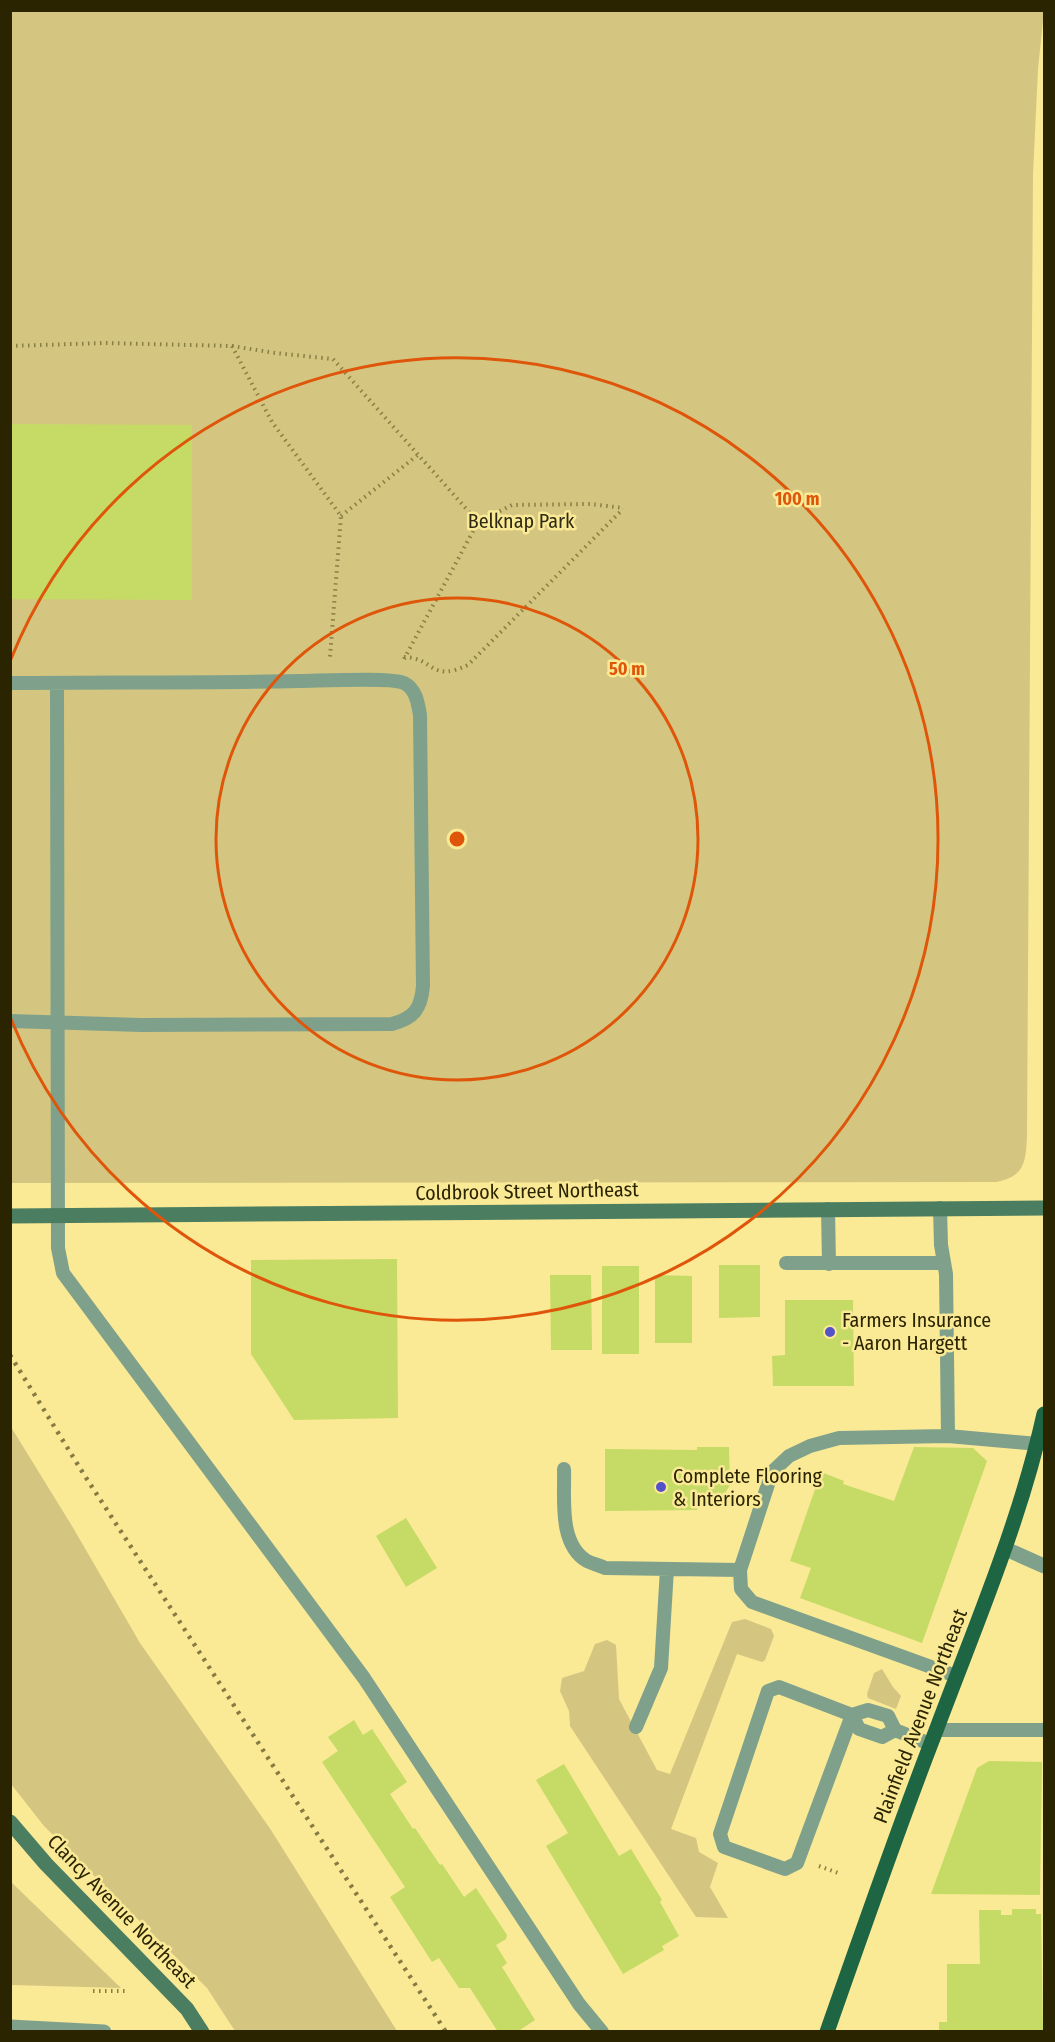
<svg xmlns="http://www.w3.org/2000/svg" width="1055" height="2042" viewBox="0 0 1055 2042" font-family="'Fira Sans Condensed',sans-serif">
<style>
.green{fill:#d4c680}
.building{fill:#c5db65}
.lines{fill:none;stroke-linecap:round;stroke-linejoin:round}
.path{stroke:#897e44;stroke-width:4;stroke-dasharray:1.5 4.5;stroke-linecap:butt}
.lane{stroke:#7fa18c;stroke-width:14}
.street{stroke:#7fa18c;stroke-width:15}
.secondary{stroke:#4b7e61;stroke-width:15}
.primary{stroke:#1e6543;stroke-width:15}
.rail{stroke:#867b42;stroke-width:4.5;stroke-dasharray:3 6;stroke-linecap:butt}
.ring{fill:none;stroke:#df560b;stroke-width:3}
.poi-dot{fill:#5352c9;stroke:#fae995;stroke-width:2}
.labels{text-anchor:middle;stroke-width:5;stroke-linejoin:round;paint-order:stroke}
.park-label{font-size:20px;fill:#2f2a15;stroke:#fae995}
.street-label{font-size:20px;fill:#2b2401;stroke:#fae995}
.poi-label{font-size:20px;fill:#2b2401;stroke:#fae995;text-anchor:start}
.centre{fill:#df560b;stroke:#fae995;stroke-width:3}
.ring-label{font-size:18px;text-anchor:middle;font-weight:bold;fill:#df560b;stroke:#fae995;stroke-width:5;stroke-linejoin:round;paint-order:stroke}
</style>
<rect width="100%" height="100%" fill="#fae995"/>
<!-- green -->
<path class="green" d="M10,11H1044L1038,69L1033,174L1027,1135C1026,1161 1025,1177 996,1182L11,1183Z
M11,1427L72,1526L140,1643L271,1830L397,2031H235L207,1988L44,1826L11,1784Z
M745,1619L771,1629L774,1636L765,1660L762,1662L737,1654L671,1829L696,1838L699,1852L718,1863L710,1887L728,1918L696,1917L570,1726L569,1711L560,1691L562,1678L584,1671L595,1644L607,1640L616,1645L619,1699L657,1770L670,1774L732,1622Z
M882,1669L893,1687L901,1696L896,1709L868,1698L867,1694L874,1673Z
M10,1882H11L121,1988L11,1985Z"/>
<!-- building -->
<path class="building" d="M10,424L192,425V600L10,599Z
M397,1259L398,1418L294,1420L251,1354V1260Z
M719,1265H760V1317L719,1318Z
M602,1266H639V1354H602Z
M550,1275H591L592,1350H551Z
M655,1275L692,1276V1343H655Z
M785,1300H853L854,1386H773L772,1356L785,1355Z
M697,1447H729L730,1485L718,1505L697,1494V1510L605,1511V1449L697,1450Z
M914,1447L973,1448L987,1461L922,1643L800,1598L811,1568L790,1561L821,1472L844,1481L843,1484L894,1501Z
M406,1518L437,1568L406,1587L376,1536Z
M354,1720L363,1735L372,1729L407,1782L390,1794L413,1829L415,1828L440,1865L442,1864L464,1897L476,1888L507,1935L506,1939L496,1945L507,1963L502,1967L535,2020L517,2032H498L470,1988H459L439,1958L432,1962L390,1897L405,1887L322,1762L338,1751L328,1737Z
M989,1761L1042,1762L1040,1895L931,1894L977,1768Z
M564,1764L619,1856L631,1849L662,1900L660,1902L679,1936L662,1946L664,1950L623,1974L546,1846L568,1833L536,1780Z
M1012,1909H1036V1914H1041L1043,2032H939V2022H947V1964H980L979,1910H1001V1915H1012Z"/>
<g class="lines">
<!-- path -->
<path class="path" d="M10,346L105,343L232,346L272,422L341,516L330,657
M232,346L275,353L333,359L478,522
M341,516L419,454
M404,657C435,658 430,683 468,665L623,509
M404,659L478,522L512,505L591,504L623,508
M819,1866L841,1874
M93,1991H128"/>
<!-- lane -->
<path class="lane" d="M10,683C107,682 203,683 299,681C317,681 392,677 404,683C416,689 418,703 420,715L423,986C421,1009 414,1018 392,1024L141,1025L10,1021
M57,683L58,1248L63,1273L364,1678L579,2004L602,2032
M940,1208L941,1245L946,1274L948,1436
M828,1209L829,1264
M786,1263H944
M564,1469C565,1497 558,1544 587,1561C593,1564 599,1565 605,1568L740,1570
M956,1676L752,1602L741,1589L740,1570L772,1472L789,1456L810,1446L839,1438L948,1436L1038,1444
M852,1715L797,1863L785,1869L724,1847L720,1834L768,1691L779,1687L852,1715L868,1710L888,1716L895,1730L930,1744
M852,1715L859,1729L882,1737L895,1730
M636,1727L661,1668L667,1569
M936,1730H1044"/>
<!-- street -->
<path class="street" d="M1006,1549L1044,1566
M10,2027L104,2032"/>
<!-- secondary -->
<path class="secondary" d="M10,1216L1044,1208
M10,1822L46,1864L187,2009L202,2032"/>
<!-- primary -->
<path class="primary" d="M827,2032C863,1930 898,1828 937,1728C976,1624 1020,1522 1044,1414"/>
<!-- rail -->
<path class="rail" d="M10,1355L83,1473L446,2032"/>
</g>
<!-- distance rings -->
<g class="ring">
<circle cx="457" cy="839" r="241"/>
<path d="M11 659A481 481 0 1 1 11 1019"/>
</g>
<!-- markers -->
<g class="poi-dot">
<circle cx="830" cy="1332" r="6"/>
<circle cx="661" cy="1487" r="6"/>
</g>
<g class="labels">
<!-- park labels -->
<g class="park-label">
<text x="521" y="528">Belknap Park</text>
</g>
<!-- street labels -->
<g class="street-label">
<text transform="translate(527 1191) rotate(-1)" y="7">Coldbrook Street Northeast</text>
<text transform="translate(920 1716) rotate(-69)" y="7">Plainfield Avenue Northeast</text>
<text transform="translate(122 1911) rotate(46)" y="7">Clancy Avenue Northeast</text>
</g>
<!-- poi labels -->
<g class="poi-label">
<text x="842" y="1327">Farmers Insurance<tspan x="842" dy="23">- Aaron Hargett</tspan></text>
<text x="673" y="1483">Complete Flooring<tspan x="673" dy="23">&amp; Interiors</tspan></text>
</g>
</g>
<circle cx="457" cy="839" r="9" class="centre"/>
<g class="ring-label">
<text x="797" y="505">100 m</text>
<text x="627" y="675">50 m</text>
</g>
<!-- border -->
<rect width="1055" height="2042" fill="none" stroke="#2b2401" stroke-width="24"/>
</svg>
